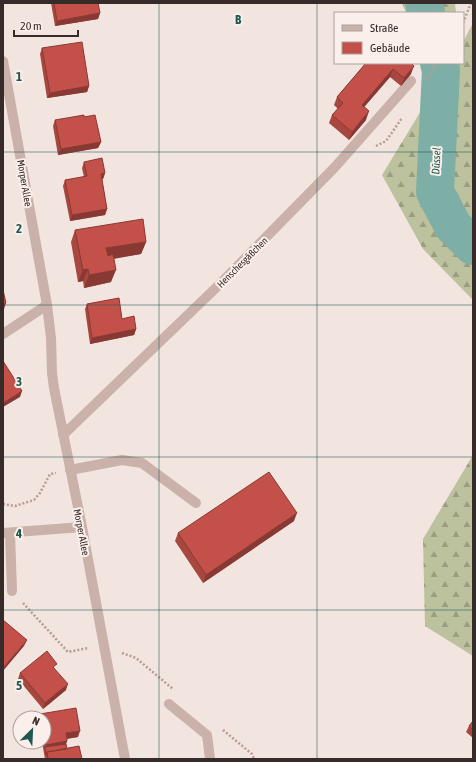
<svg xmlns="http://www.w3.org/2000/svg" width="476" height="762" viewBox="0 0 476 762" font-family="'Asap Condensed',sans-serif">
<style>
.forest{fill:url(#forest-firs)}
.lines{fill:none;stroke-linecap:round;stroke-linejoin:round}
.river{stroke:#7dafa7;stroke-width:38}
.path{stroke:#b69c94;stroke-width:2.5;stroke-dasharray:2 2;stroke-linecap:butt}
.minor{stroke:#cab2aa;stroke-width:10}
.wall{fill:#a84640}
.shaded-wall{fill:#883934}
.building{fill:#c3514a;stroke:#883934}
.grid{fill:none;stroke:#1f5851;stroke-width:1;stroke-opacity:0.55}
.labels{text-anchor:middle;stroke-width:4;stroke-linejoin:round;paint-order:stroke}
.street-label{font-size:10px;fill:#372b29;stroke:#faefea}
.water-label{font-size:11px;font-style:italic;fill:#1f5851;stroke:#faefea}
.grid-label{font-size:13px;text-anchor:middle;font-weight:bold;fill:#1f5851;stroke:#faefea;stroke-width:4;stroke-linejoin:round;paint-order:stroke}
</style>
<defs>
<pattern id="forest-firs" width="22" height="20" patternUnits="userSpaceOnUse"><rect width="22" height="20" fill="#bcc19e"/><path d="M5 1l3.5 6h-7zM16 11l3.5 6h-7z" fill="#9a9d81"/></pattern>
</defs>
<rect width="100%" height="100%" fill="#f2e4de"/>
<!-- forest -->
<path class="forest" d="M402,3H455L456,13H406Z
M473,23V300L423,249L382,175L450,63H463V42Z
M473,455V656L425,626L423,539Z"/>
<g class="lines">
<!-- river -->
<path class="river" d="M424,3L426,13
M439,63L441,70L435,192L453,226L473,246"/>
<!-- path -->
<path class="path" d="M463,23L471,3
M426,80L437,63
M376,146L386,141L402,118
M3,504L15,506L34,500L40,493L50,474L56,473
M23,603L68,652L88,648
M122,653L136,658L173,689
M223,730L252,754L254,759"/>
<!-- minor -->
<path class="minor" d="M3,61L47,305L51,338L52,373L54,388L82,527L125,759
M3,334L47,305
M63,435L222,282L335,167L411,81
M70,470L122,460L142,463L196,503
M3,533L82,527
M10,533L12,591
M169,704L207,735L210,759"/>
</g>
<!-- wall -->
<path class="wall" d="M51,3H98L100,13L98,19L55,26Z
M42,48L89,86L87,92L47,98L40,54Z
M366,63L411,74L401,86L390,77L364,107L366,120L349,140L329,123L332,115L338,109L334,105L337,97Z
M84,117L101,142L98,148L58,155L53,126L55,120Z
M84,162L105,173L103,179H102L107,209L105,215L70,221L63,186L65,180L84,177L82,168Z
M75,230L146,242L141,254L114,258L111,282L84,288L83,281L78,282L71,242Z
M87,304L122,319L136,329L134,335L90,344L85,309Z
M294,521L203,583L175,541L178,533Z
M20,673L66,690L43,709L18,679Z
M40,714L78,737L67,739V741L66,744L67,749L82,759H45L42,742H44V718H39Z
M473,721V738L466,732L469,726Z"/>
<!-- shaded-wall -->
<path class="shaded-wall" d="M100,13L98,19L55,26L57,21Z
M414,66L411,74L401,86L404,78Z
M393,69L390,77L359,113L362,105Z
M89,86L87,92L47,98L50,93Z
M369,111L366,120L349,140L352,132Z
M101,142L98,148L58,155L61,149Z
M105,173L103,179L99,180L101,174Z
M107,209L105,215L70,221L72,215Z
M146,242L141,254L102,261L106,248Z
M88,269L83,281L78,282L83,270Z
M116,270L111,282L84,288L89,275Z
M6,303L4,309H3V304Z
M136,329L134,335L90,344L92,338Z
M22,391L20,397L3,407V403Z
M297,513L294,521L203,583L206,575Z
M27,640L24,646L3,671V668Z
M68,684L66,690L43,709L45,703Z
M80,731L78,737L64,739L66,733Z
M67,741L65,747L45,748L46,745Z"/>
<!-- building -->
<path class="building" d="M54,3H98L100,13L57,21Z
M82,42L89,86L50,93L42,48Z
M366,63H411L414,66L404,78L393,69L362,105L369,111L352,132L332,115L343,103L337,97Z
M84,115V117L95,115L101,142L61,149L55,120Z
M102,158L105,173L101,174L107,209L72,215L65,180L87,176L84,162Z
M143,219L146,242L106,248L108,256L113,254L116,270L89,275L88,269L83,270L75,230Z
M3,290L6,303L3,304Z
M119,298L122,319L134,316L136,329L92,338L87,304Z
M3,361L22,391L3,403Z
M269,472L297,513L206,575L178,533Z
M3,620L27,640L3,668Z
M47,651L57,664L53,667L68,684L45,703L20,673Z
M76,708L80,731L66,733L67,741L46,745L44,735V718H41L40,714Z
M473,721V730L469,726Z
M66,744L67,749L47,752L46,755L45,747Z
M79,746L82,759H48L47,752Z"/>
<!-- grid -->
<path class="grid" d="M159,3V759M317,3V759M3,152H473M3,305H473M3,457H473M3,610H473"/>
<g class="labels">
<!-- street labels -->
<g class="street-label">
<text transform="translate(25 183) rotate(80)" y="4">Morper Allee</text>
<text transform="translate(242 262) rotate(-45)" y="4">Henschesgäßchen</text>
<text transform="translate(82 532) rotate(79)" y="4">Morper Allee</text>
</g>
<!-- water labels -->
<g class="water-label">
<text transform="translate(436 161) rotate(-87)" y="4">Düssel</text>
</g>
</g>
<g class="grid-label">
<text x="238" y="24">B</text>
<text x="19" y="81">1</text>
<text x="19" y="233">2</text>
<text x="19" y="386">3</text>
<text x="19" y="538">4</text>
<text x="19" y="690">5</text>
</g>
<!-- border -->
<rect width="476" height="762" fill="none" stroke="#372b29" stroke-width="8"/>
<!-- legend -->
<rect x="334" y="12" width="130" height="52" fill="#faefea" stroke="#aca19d"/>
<rect x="342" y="25" width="20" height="6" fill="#cab2aa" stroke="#aca19d"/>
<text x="370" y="32" font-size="12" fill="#372b29">Straße</text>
<rect x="342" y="42" width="20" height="12" fill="#c3514a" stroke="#aca19d"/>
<text x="370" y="52" font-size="12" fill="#372b29">Gebäude</text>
<!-- north arrow -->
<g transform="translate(32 730) rotate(24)"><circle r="19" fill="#faefea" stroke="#aca19d"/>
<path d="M0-3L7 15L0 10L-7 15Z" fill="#1f5851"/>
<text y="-6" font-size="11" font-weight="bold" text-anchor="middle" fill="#372b29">N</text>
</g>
<!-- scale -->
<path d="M14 30v6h64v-6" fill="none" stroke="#372b29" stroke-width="2"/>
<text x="20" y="30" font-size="12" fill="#372b29" stroke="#faefea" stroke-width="3" paint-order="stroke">20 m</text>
</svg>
